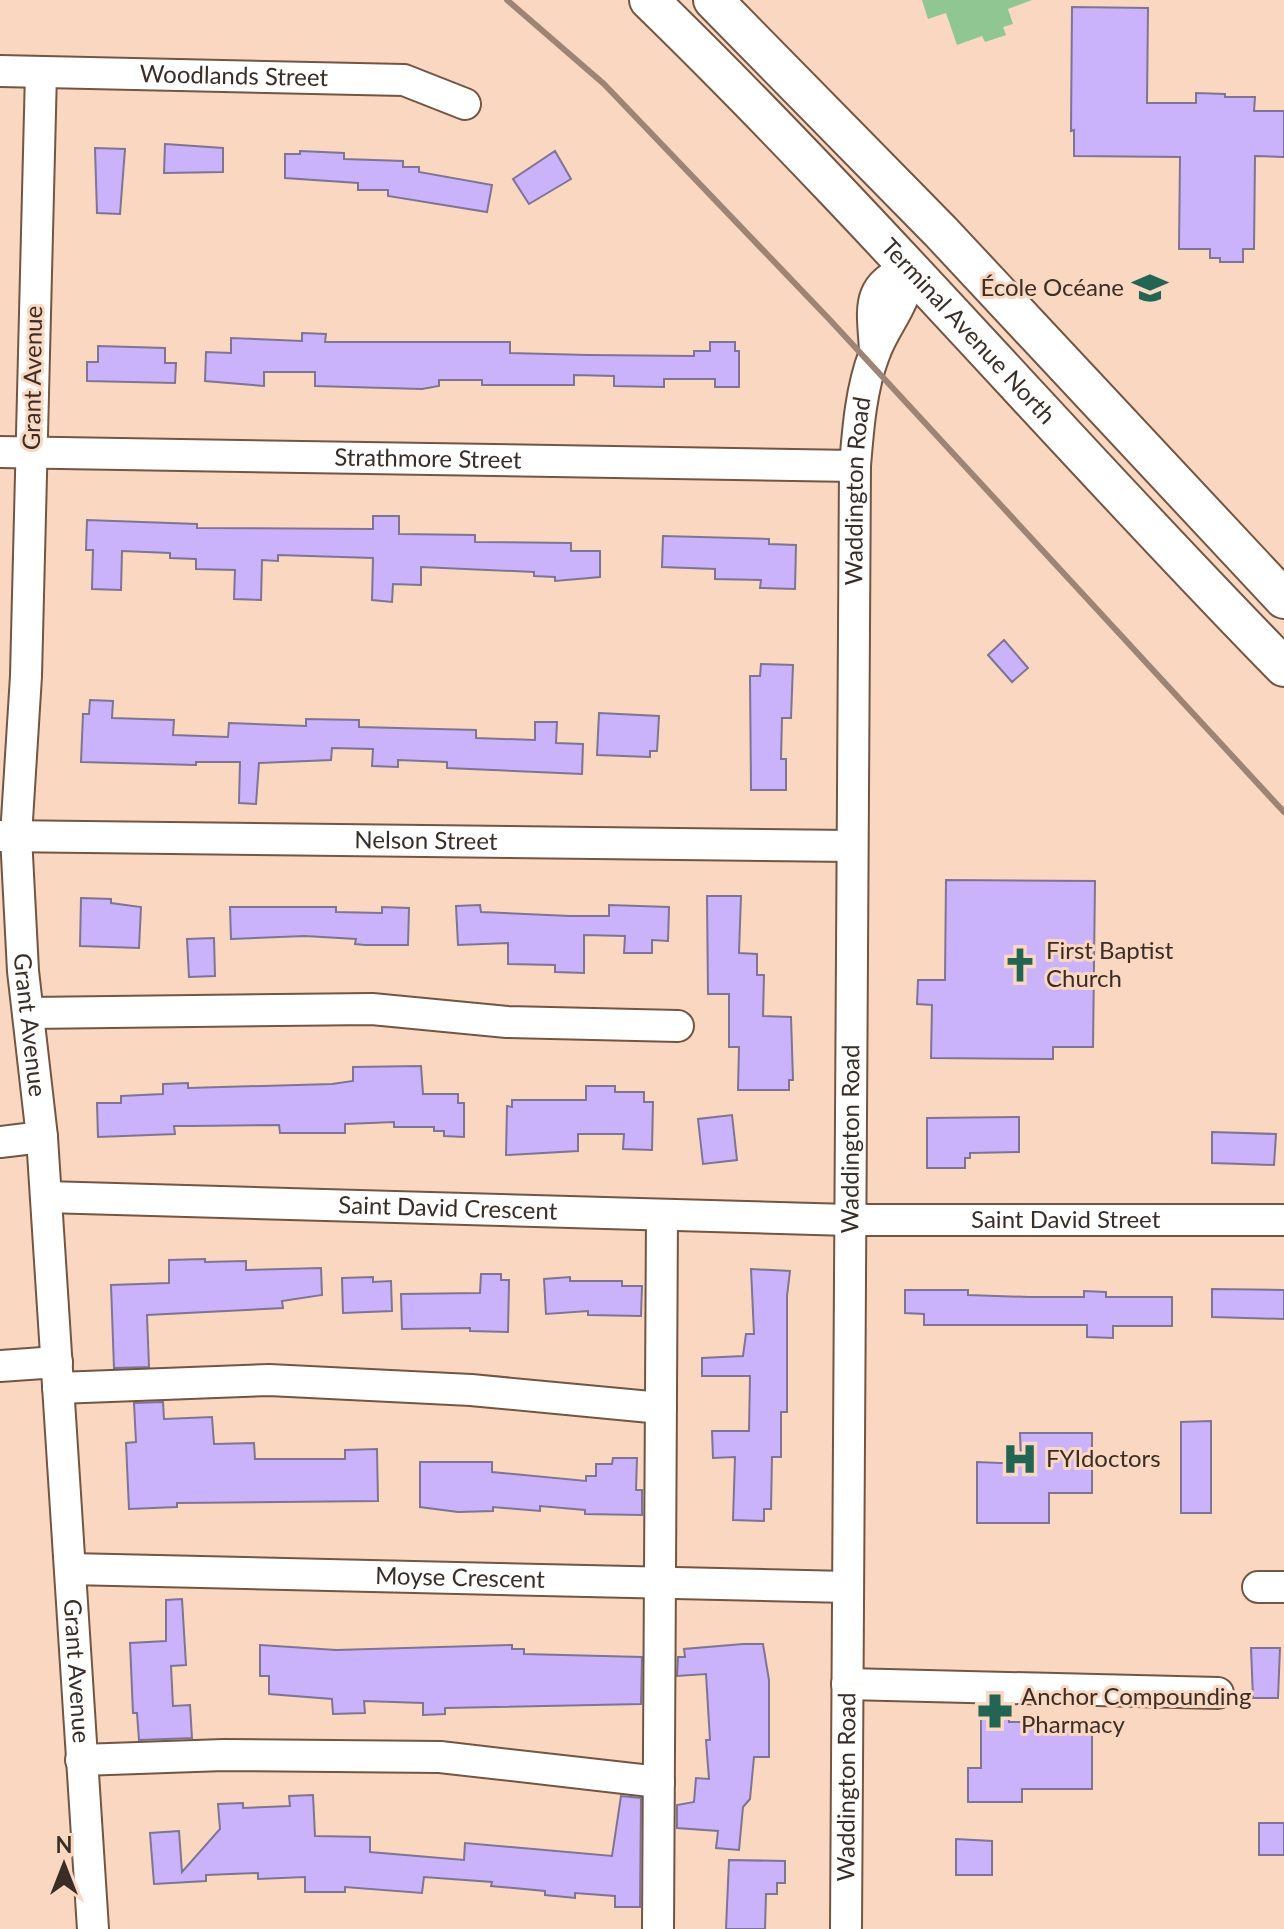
<svg xmlns="http://www.w3.org/2000/svg" width="1284" height="1929" viewBox="0 0 1284 1929" font-family="Lato,sans-serif">
<style>
.green{fill:#90c692}
.building{fill:#cbb3fb;stroke:#7e7493;stroke-width:2}
.lines{fill:none;stroke-linecap:round;stroke-linejoin:round}
.minor-casing{stroke:#725542;stroke-width:34}
.major-casing{stroke:#725542;stroke-width:42}
.minor{stroke:#fff;stroke-width:30}
.major{stroke:#fff;stroke-width:38}
.rail{stroke:#9d8475;stroke-width:6}
.labels{text-anchor:middle;stroke-width:6;stroke-linejoin:round;paint-order:stroke}
.street-label{font-size:24px;fill:#3a2d25;stroke:#fad7c1}
.poi-label{font-size:24px;fill:#3a2d25;stroke:#fad7c1;text-anchor:start}
</style>
<rect width="100%" height="100%" fill="#fad7c1"/>
<!-- green -->
<path class="green" d="M922,0H1032L1008,9L1013,24L1003,27L1006,35L985,42L982,36L957,45L946,13L928,19Z"/>
<!-- building -->
<path class="building" d="M1072,7L1148,8L1147,103H1196V93L1225,94V97H1255L1254,111H1284V157L1255,156L1254,249H1243V262H1220V258H1210V249H1179L1180,157L1074,156V130L1071,131Z
M165,144L223,148V172L164,173Z
M95,148L125,149L120,214L97,213Z
M300,151L344,153V159L403,161V167H419V172L492,185L487,212L388,196V190H358V183L285,178V154H300Z
M555,151L571,179L529,204L513,179Z
M302,333L326,334L325,342H510V353L588,355L694,356V351H710V342H735V351H739V387H715V379H664V387L614,386V376L574,375V385H482V380H439V386L422,389L315,386V372H264V386L205,381L206,352L231,353V338L302,341Z
M98,346L165,348V363H176L175,383L87,381V362H98Z
M373,516H399V534L475,535V542L571,543V551H600V577L555,581V577L534,576V572L421,567V585L393,584L392,602L372,600L373,558L278,555V561L262,560L261,600L234,599L235,570L196,569V559L170,558V553L122,551L121,590L92,589L93,550H86L87,520L197,524V528L373,529Z
M663,536L769,539V544L796,545L795,589L760,588L761,580L715,579V569L662,567Z
M1004,640L1028,668L1012,682L988,655Z
M761,664L793,665L791,718H782L781,759H786V790H751L750,676H760Z
M90,700L113,701L112,718L174,720L173,735L228,737L229,723L306,726V719L359,720V727L476,730V738L535,740V722H557L556,743L583,744L582,774L447,768V762L398,760V767L372,766L373,749L332,748L331,760L259,763L256,804L239,803L240,762H196V765L81,762L83,714H89Z
M599,713L659,716L657,751H650V757L597,755Z
M946,880L1095,881L1093,1047H1053V1059L931,1058L932,1005L917,1004L918,980H945Z
M707,896H741L739,953L757,954V975H764L763,1016L791,1017L793,1080H789V1090H738L739,1047H729V994H708Z
M81,898L111,899V903L141,907L139,948L80,946Z
M480,905L481,912L570,916H609V905L669,907L668,941L652,940V953H624L625,936L584,935V973L555,972V965L508,964V943L458,945L456,906Z
M230,907H336V912L382,913V907L409,908L408,945H365L355,944L356,939L305,936L231,939Z
M214,938L215,976L189,977L187,939Z
M421,1066L423,1094H458V1103H464V1137L444,1136V1131H434V1127H394V1122L345,1124V1133H280L279,1125L189,1126H174L175,1134L98,1137L97,1103H121V1096L163,1094V1084L188,1083V1088L332,1084L353,1081V1067Z
M586,1086H615V1092H644V1102H653L652,1150L623,1149L624,1134H578V1151L506,1155L507,1106L512,1107V1100H586Z
M732,1115L737,1160L703,1164L698,1119Z
M1019,1117V1152L970,1153V1158H965V1168H927V1118Z
M1212,1132L1276,1134L1274,1165L1212,1163Z
M205,1259V1262L246,1261V1270L321,1268L322,1295L282,1301L283,1308L147,1315L149,1367L114,1368L111,1285L169,1283V1260Z
M751,1269L790,1271L787,1296V1412H781V1457H772L771,1509H764V1521L733,1520L735,1457L713,1458L712,1431H749L750,1376H702V1358L743,1356L746,1334H754Z
M481,1274H501V1280H509L508,1332L470,1331V1328L402,1329L401,1294L480,1293Z
M373,1277V1282L391,1281L392,1311L343,1313L342,1278Z
M570,1277V1281H622V1286H642L641,1316L588,1315V1311L546,1314L544,1279Z
M1212,1289L1284,1290V1319L1212,1317Z
M905,1290H968V1295L1029,1297H1084V1291L1106,1292V1297H1172V1326H1113V1338L1087,1337V1325H924V1314L905,1313Z
M163,1402L164,1419L212,1417L214,1444L254,1443L255,1459H345V1450L377,1449L378,1501L177,1503V1507L129,1509L126,1443L136,1442L134,1403Z
M1211,1421V1513H1181V1422Z
M1020,1433H1092V1493H1049V1523H977V1462L1021,1464Z
M613,1458H637L636,1490H642V1515L585,1514V1510L540,1506V1511L493,1507V1511L458,1512L420,1507V1462H492V1472L586,1481V1476H596V1464H612Z
M182,1599L186,1665L171,1666L173,1706L190,1705L192,1738L139,1740L137,1713H133L130,1643L166,1641V1600Z
M743,1644H763L769,1680V1757H754L750,1799L743,1807L739,1850L716,1848L718,1831L677,1828V1805L694,1802L696,1778L709,1779L706,1740H710L706,1674L677,1676L678,1657H685L684,1649Z
M260,1645L336,1650L512,1645V1649H524V1654L642,1657L641,1704L445,1708V1714L423,1715V1703L364,1701L365,1713L333,1714L332,1699L269,1694V1676H260Z
M1251,1648H1280L1278,1698H1253Z
M981,1705L1009,1706V1722H1092V1789H1022V1802H968V1768H981Z
M313,1795L315,1836L370,1837V1852L464,1860L465,1843L612,1856L621,1796L641,1798L640,1907H615V1896L575,1893V1898L545,1895V1891L491,1886L492,1882L424,1877L422,1893L345,1887V1892H305V1877L258,1879V1873L206,1875V1881L154,1884L150,1833L179,1831L182,1872L220,1829L218,1804L243,1803V1808L290,1806L289,1796Z
M1259,1823H1284V1855H1259Z
M956,1839L992,1841V1875H956Z
M729,1860L785,1861V1883H777V1894H766L765,1929H726Z"/>
<g class="lines">
<!-- minor casing -->
<g class="minor-casing">
<g id="minor">
<path id="s1" d="M0,71L404,80L465,104"/>
<path id="s2" d="M41,72L26,676L16,836L23,971L42,1137L93,1929"/>
<path id="s3" d="M0,452L855,466"/>
<path id="s4" d="M0,836L852,846"/>
<path d="M28,1013L372,1009L507,1022L678,1026"/>
<path d="M0,1142L42,1137"/>
<path id="s5" d="M46,1197L849,1220H1284"/>
<path d="M0,1366L57,1362"/>
<path d="M58,1388L269,1380L471,1390L661,1408"/>
<path id="s6" d="M70,1569L848,1587"/>
<path d="M1258,1587H1284"/>
<path d="M847,1684L1218,1693"/>
<path d="M81,1760L224,1755L440,1757L659,1782"/>
<path d="M658,1929L662,1215"/>
<path id="s7" d="M846,1929L855,466C858,429 861,389 874,355C885,323 908,304 909,269C864,285 873,310 875,351"/>
</g>
</g>
<!-- major casing -->
<g class="major-casing">
<g id="major">
<path id="s8" d="M649,0C869,214 1069,448 1284,667"/>
<path d="M713,0L941,232L1284,599"/>
</g>
</g>
<!-- minor -->
<use href="#minor" class="minor"/>
<!-- major -->
<use href="#major" class="major"/>
<!-- rail -->
<path class="rail" d="M507,0L604,84L830,320L1284,812"/>
</g>
<!-- icons -->
<defs>
<g id="school-bare" transform="scale(2.76)"><path d="M0-5L7-2L0 1L-7-2ZM-4 1L0 2.5L4 1V4Q0 6-4 4Z" fill="#236452" stroke="#fad7c1" stroke-width="2.5" paint-order="stroke"/></g>
<g id="church-bare" transform="scale(2.76)"><path d="M-1.2-6h2.4v3.5h3.3v2.4h-3.3V6h-2.4V-.1h-3.3v-2.4h3.3Z" fill="#236452" stroke="#fad7c1" stroke-width="2.5" paint-order="stroke"/></g>
<g id="hospital-bare" transform="scale(2.76)"><path d="M-5-5h3v3.5h4V-5h3V5h-3V1.5h-4V5h-3Z" fill="#236452" stroke="#fad7c1" stroke-width="2.5" paint-order="stroke"/></g>
<g id="pharmacy-bare" transform="scale(2.76)"><path d="M-2-6h4v4h4v4h-4v4h-4v-4h-4v-4h4Z" fill="#236452" stroke="#fad7c1" stroke-width="2.5" paint-order="stroke"/></g>
</defs>
<g fill-rule="evenodd">
<use href="#school-bare" x="1150" y="288"/>
<use href="#church-bare" x="1020" y="965"/>
<use href="#hospital-bare" x="1020" y="1459"/>
<use href="#pharmacy-bare" x="995" y="1711"/>
</g>
<g class="labels">
<!-- street labels -->
<g class="street-label">
<text dy="8" stroke="none"><textPath href="#s1" startOffset="234">Woodlands Street</textPath></text>
<text dy="8" stroke="none"><textPath href="#s8" startOffset="460">Terminal Avenue North</textPath></text>
<text transform="translate(33 378) rotate(-89)" y="8">Grant Avenue</text>
<text dy="8" stroke="none"><textPath href="#s3" startOffset="428">Strathmore Street</textPath></text>
<text dy="8" stroke="none"><textPath href="#s7" startOffset="1438">Waddington Road</textPath></text>
<text dy="8" stroke="none"><textPath href="#s4" startOffset="426">Nelson Street</textPath></text>
<text dy="8" stroke="none"><textPath href="#s2" startOffset="954">Grant Avenue</textPath></text>
<text dy="8" stroke="none"><textPath href="#s7" startOffset="790">Waddington Road</textPath></text>
<text dy="8" stroke="none"><textPath href="#s5" startOffset="402">Saint David Crescent</textPath></text>
<text dy="8" stroke="none"><textPath href="#s5" startOffset="1020">Saint David Street</textPath></text>
<text dy="8" stroke="none"><textPath href="#s6" startOffset="390">Moyse Crescent</textPath></text>
<text dy="8" stroke="none"><textPath href="#s2" startOffset="1602">Grant Avenue</textPath></text>
<text dy="8" stroke="none"><textPath href="#s7" startOffset="142">Waddington Road</textPath></text>
</g>
<!-- poi labels -->
<g class="poi-label">
<text x="1124" y="296" text-anchor="end">École Océane</text>
<text x="1046" y="959">First Baptist<tspan x="1046" dy="28">Church</tspan></text>
<text x="1046" y="1467">FYIdoctors</text>
<text x="1021" y="1705">Anchor Compounding<tspan x="1021" dy="28">Pharmacy</tspan></text>
</g>
</g>
<!-- north arrow -->
<g transform="translate(64 1865)" stroke="#fad7c1" stroke-width="6" paint-order="stroke">
<path d="M0-6L14 30L0 20L-14 30Z" fill="#3a2d25"/>
<text y="-12" font-size="22" font-weight="bold" text-anchor="middle" fill="#3a2d25">N</text>
</g>
</svg>
